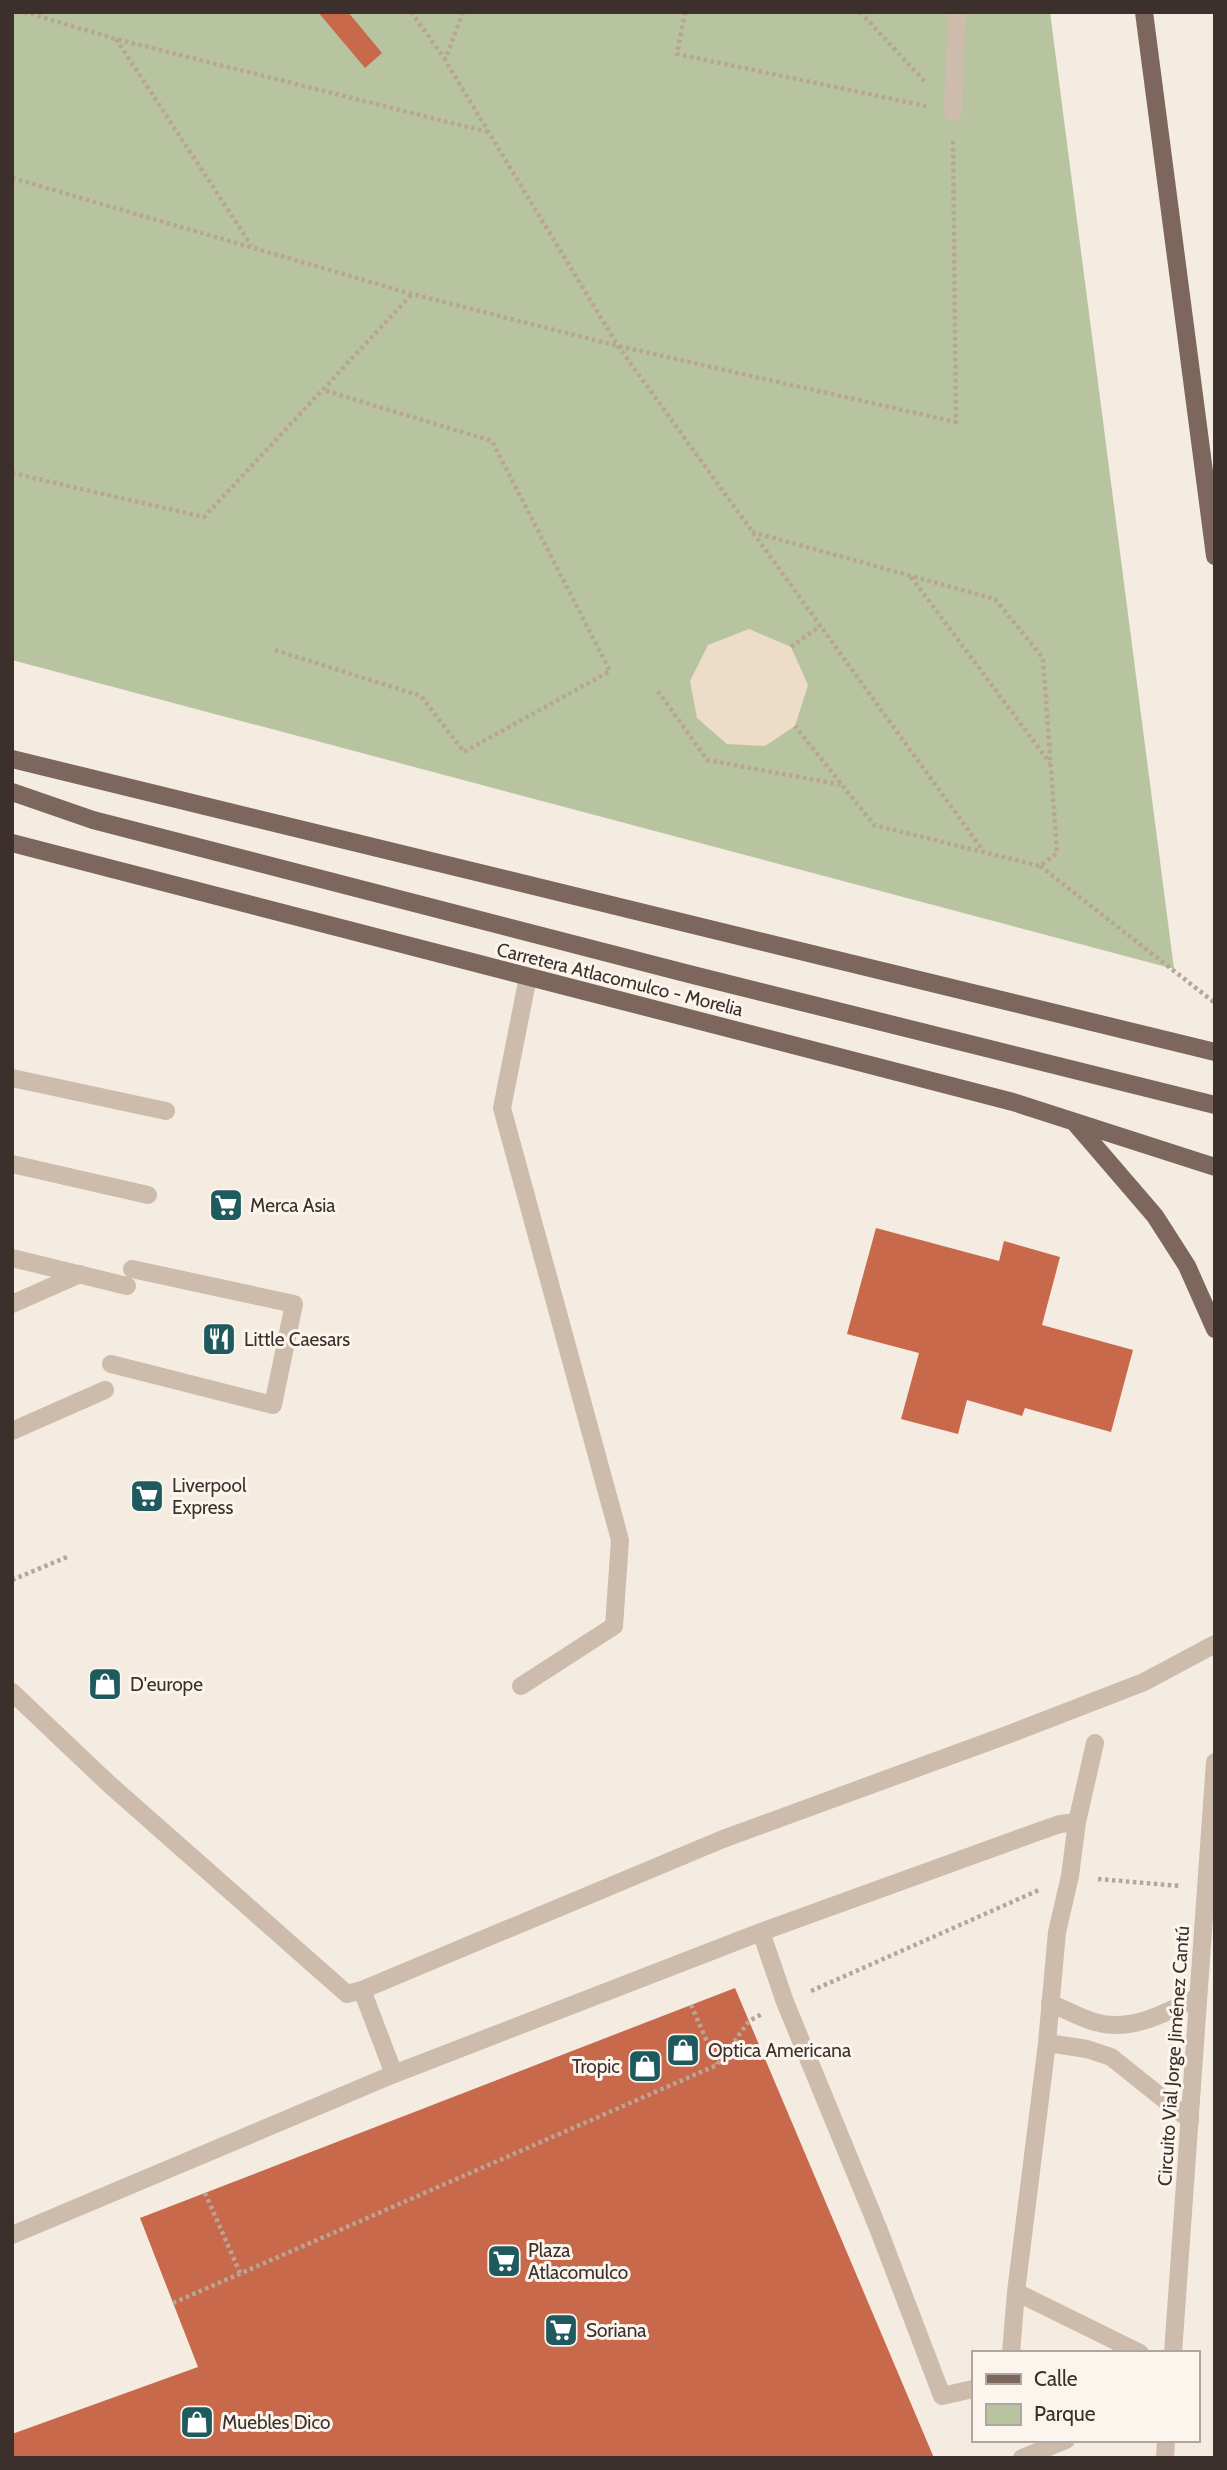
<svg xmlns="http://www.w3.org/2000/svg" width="1227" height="2470" viewBox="0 0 1227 2470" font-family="Cabin,sans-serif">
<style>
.green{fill:#b8c4a0}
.plaza{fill:#ecdcc8}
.building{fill:#c8694b}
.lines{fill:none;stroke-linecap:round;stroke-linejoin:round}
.path{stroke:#b9a596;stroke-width:4.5;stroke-dasharray:3.5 3.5;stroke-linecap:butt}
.service{stroke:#cdbbac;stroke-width:18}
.pedestrian{stroke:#cdbbac;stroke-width:18}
.minor{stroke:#cdbbac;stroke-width:18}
.tertiary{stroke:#cdbbac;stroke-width:18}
.primary{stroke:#7d675c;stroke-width:18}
.labels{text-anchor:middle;stroke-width:6;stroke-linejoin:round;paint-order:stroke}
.street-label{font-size:19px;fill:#3b302b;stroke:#fbf5ee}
.poi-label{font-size:19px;fill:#3b302b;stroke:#fbf5ee;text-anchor:start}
</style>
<rect width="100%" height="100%" fill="#f4ebe1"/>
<!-- green -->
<path class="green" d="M12,12H1050L1174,969L12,660Z"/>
<!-- plaza -->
<path class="plaza" d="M749,629L791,647L808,685L795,726L765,746L727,744L697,718L690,681L708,645Z"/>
<!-- building -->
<path class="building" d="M318,12H348L382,53L365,68Z
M876,1228L999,1261L1004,1241L1060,1257L1042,1325L1133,1350L1111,1432L1025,1408L1022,1416L967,1400L958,1434L901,1419L919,1353L847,1334Z
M735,1988L934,2458H12V2434L198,2367L140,2218Z"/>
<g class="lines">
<!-- path -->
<path class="path" d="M24,12L116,39L488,132
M411,12L445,59
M463,12L445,60L618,346L984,852
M685,12L677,54L926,106
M860,12L926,83
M116,39L251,245
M12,178L412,294L618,346L956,422L953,138
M12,473L204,517L412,294
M752,532L995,599L1043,658L1057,853L1040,866L874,825L795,726
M911,577L1050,763
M791,647L820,626
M275,650L421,696L464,752L610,671L492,441L323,390
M658,691L707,760L843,785
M1040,866L1215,1003
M12,1580L67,1557
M1098,1879L1180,1886
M811,1991L1039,1890
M691,2005L717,2064
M205,2193L241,2275
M173,2303L717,2065L749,2021L762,2014"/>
<!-- service -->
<path class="service" d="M12,1078L166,1111
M12,1164L148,1195
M12,1258L127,1286
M12,1304L80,1274
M111,1364L273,1405L294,1304L132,1269
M12,1431L105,1390
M521,1686L614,1626L620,1540L502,1108L528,977
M12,1692L109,1784L347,1994L362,1990L723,1839L1007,1735L1144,1682L1215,1644
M1077,1822L1095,1743
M761,1932L785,2002L878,2228L942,2396L973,2389
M362,1990L394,2074
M1050,2003C1065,2009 1080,2018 1095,2022C1131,2033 1167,2012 1198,1997
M1047,2043L1087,2049L1111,2057L1190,2120
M12,2235L394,2074L761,1932L1037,1832L1060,1824L1077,1822L1070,1876L1057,1932L1047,2043L1016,2292L1011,2353
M1016,2292L1140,2353"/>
<!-- pedestrian -->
<path class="pedestrian" d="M953,112L957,12"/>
<!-- minor -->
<path class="minor" d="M1022,2458L1066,2440"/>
<!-- tertiary -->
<path class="tertiary" d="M1173,2353L1215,1762
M1165,2458L1166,2440"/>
<!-- primary -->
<path class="primary" d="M1144,12L1215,556
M12,759L1215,1052
M12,792L93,820L689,974L1215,1105
M12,843L1013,1102L1215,1167
M1075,1123L1155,1216L1187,1266L1215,1329"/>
</g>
<!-- icons -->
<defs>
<g id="supermarket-square" transform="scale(1.75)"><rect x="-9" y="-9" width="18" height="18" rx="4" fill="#1f5a5e" stroke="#fbf5ee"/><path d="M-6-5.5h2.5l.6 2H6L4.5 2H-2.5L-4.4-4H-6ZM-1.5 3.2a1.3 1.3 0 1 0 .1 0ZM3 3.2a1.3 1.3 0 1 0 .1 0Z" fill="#fff"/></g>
<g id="restaurant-square" transform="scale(1.75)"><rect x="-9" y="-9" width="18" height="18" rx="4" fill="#1f5a5e" stroke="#fbf5ee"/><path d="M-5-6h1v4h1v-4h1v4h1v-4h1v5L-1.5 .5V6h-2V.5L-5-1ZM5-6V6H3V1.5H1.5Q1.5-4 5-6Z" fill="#fff"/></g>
<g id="shop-square" transform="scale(1.75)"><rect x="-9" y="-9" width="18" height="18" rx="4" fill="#1f5a5e" stroke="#fbf5ee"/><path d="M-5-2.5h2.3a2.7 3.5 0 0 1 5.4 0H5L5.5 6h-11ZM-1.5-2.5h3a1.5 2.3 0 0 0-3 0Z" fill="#fff"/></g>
</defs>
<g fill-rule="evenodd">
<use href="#supermarket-square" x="226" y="1205"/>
<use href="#restaurant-square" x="219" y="1339"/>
<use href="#supermarket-square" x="147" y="1496"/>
<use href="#shop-square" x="105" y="1684"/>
<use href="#shop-square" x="683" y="2050"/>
<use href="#shop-square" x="645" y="2066"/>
<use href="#supermarket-square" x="504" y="2261"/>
<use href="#supermarket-square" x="561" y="2330"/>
<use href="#shop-square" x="197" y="2422"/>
</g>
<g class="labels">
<!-- street labels -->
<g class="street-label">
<text transform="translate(620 979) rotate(14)" y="7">Carretera Atlacomulco - Morelia</text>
<text transform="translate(1173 2056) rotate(-86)" y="7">Circuito Vial Jorge Jiménez Cantú</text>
</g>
<!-- poi labels -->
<g class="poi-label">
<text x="250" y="1212">Merca Asia</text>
<text x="244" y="1346">Little Caesars</text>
<text x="172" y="1492">Liverpool<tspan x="172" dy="22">Express</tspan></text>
<text x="130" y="1691">D'europe</text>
<text x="708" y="2057">Optica Americana</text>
<text x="620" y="2073" text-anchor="end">Tropic</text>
<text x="528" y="2257">Plaza<tspan x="528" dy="22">Atlacomulco</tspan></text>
<text x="586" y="2337">Soriana</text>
<text x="222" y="2429">Muebles Dico</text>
</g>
</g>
<!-- border -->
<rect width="1227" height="2470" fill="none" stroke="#3b302b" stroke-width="28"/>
<!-- legend -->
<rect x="972" y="2351" width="228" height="91" fill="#fbf5ee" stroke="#aea6a0" stroke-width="2"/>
<rect x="986" y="2374" width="35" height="10" fill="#7d675c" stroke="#aea6a0" stroke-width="2"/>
<text x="1034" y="2386" font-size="21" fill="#3b302b">Calle</text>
<rect x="986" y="2404" width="35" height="21" fill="#b8c4a0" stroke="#aea6a0" stroke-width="2"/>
<text x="1034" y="2421" font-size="21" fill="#3b302b">Parque</text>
</svg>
